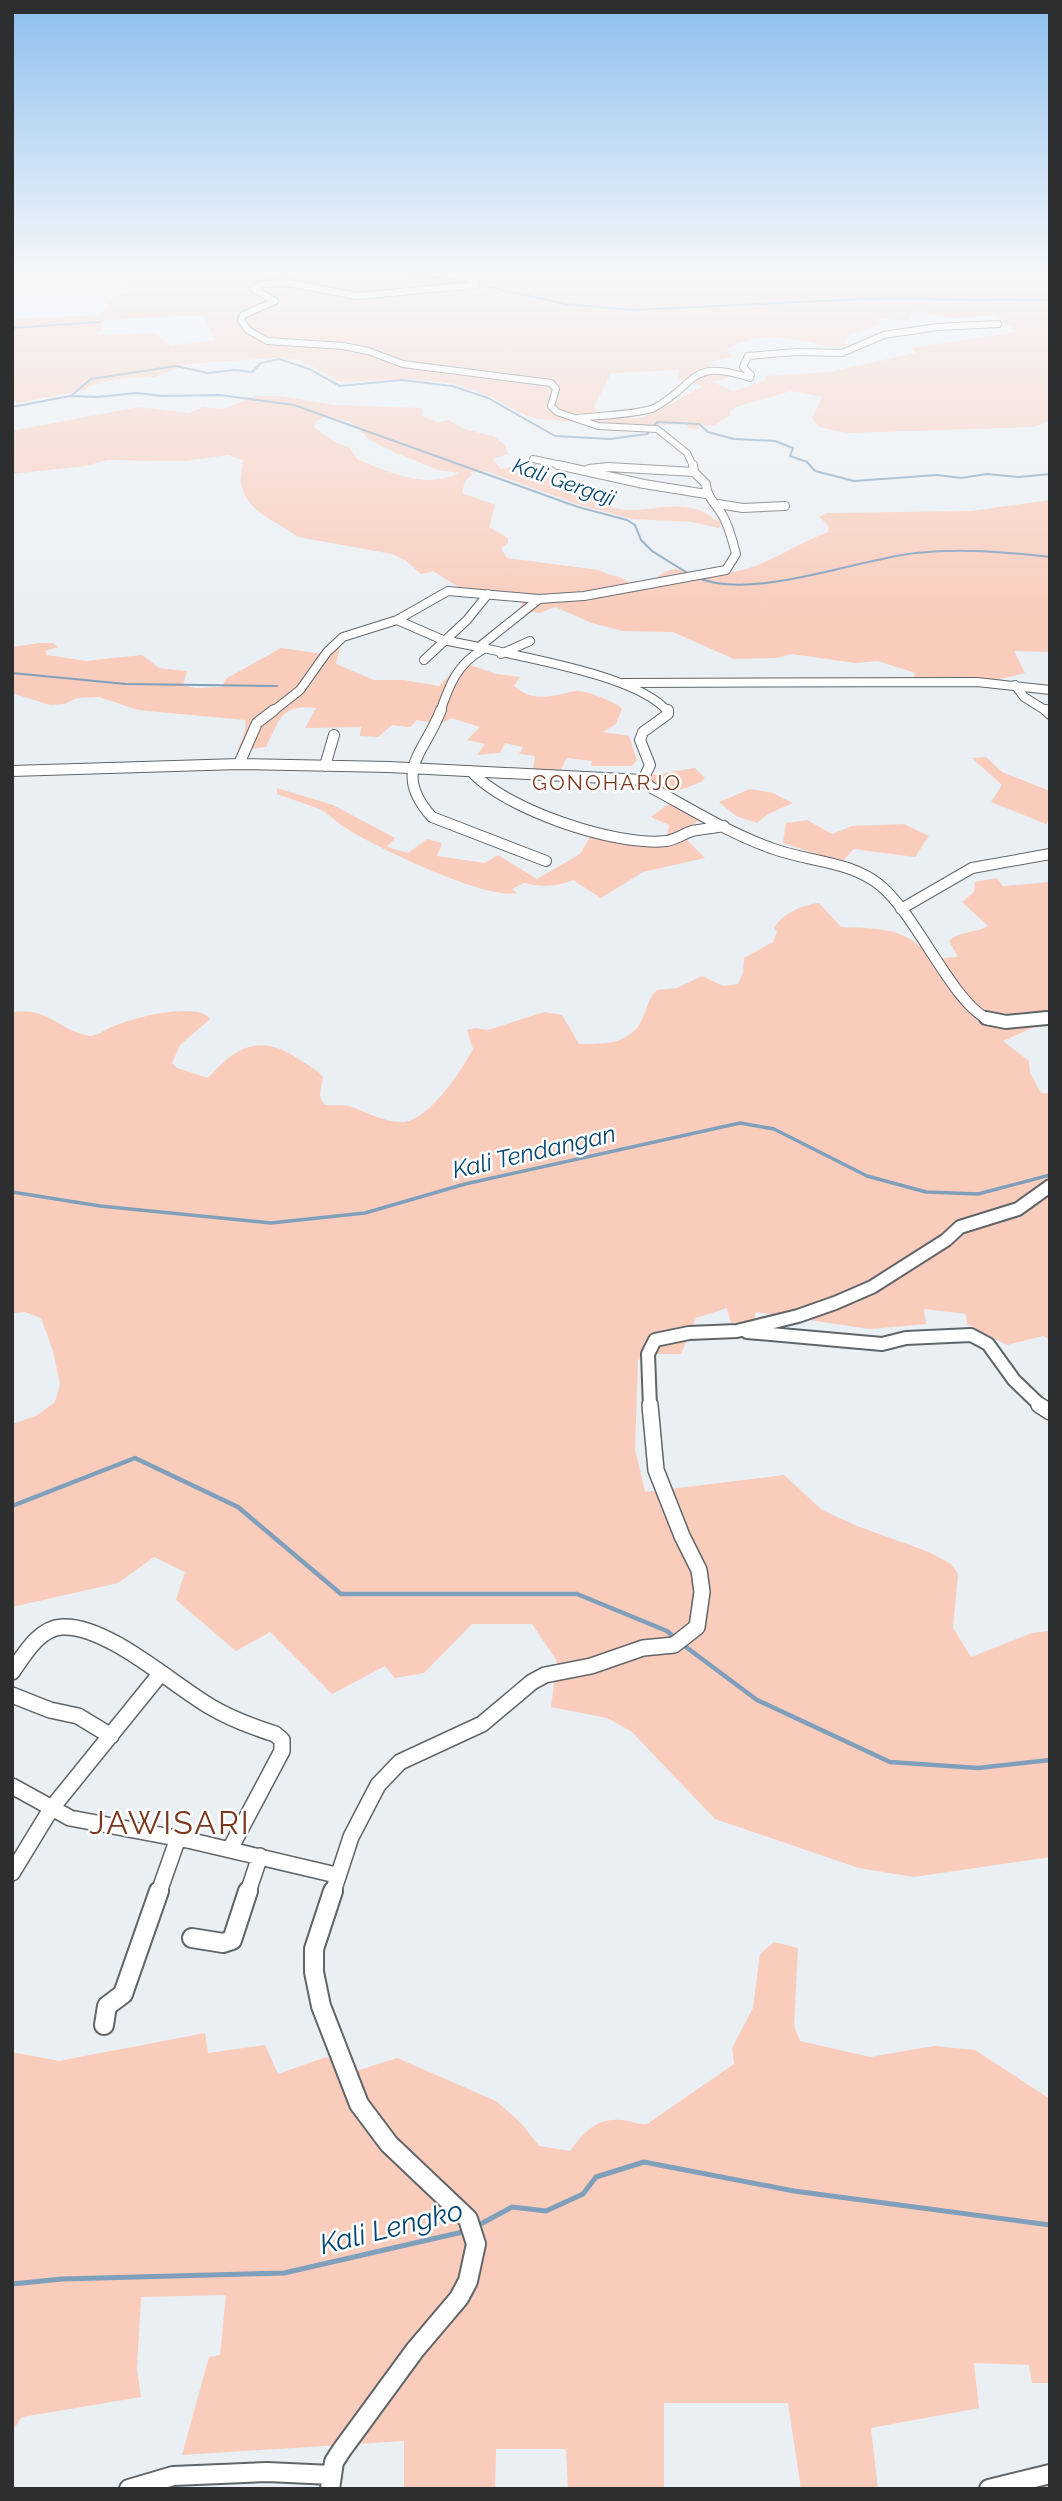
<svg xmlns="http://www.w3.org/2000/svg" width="1062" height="2501" viewBox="0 0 1062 2501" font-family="Raleway,sans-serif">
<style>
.green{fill:#f9ccbc;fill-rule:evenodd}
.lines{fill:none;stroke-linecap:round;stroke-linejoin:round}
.stream-far3{stroke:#7f9fbb;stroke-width:2}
.stream-far2{stroke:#7f9fbb;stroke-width:3.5}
.stream-far1{stroke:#7f9fbb;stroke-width:4.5}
.stream{stroke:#7f9fbb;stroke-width:5}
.minor-far5-casing{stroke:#606568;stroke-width:8}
.minor-far4-casing{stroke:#606568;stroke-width:10}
.minor-far3-casing{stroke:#606568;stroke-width:12}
.minor-far2-casing{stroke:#606568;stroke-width:16}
.minor-far1-casing{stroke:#606568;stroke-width:18}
.minor-casing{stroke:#606568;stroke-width:22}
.minor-far5{stroke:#fff;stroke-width:6}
.minor-far4{stroke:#fff;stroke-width:8}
.minor-far3{stroke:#fff;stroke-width:10}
.minor-far2{stroke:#fff;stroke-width:12}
.minor-far1{stroke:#fff;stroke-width:15}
.minor{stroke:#fff;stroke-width:18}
.labels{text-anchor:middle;stroke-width:5;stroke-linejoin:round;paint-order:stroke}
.far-water-label{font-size:21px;font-style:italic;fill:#034774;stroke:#fff}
.far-quarter-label{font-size:21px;letter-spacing:2px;fill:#7a381e;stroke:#fff}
.water-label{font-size:24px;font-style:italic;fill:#034774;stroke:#fff}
.near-water-label{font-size:28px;font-style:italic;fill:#034774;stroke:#fff}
.near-quarter-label{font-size:32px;letter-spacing:2px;fill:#7a381e;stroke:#fff}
</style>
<rect width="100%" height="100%" fill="#eaeff3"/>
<!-- green -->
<path class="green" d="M12,270H112L110,273L136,276L158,270H1050V420L1034,427L848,433L819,427L812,418L822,397L791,391L736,407L730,411V416L714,425L699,426V429H689L686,424L614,426L538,419L524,415L494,398L455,384L414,379L341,382L300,360L276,358L188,364L155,377L115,379L88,387L85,390L18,403L12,401V319L99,315L114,297L130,291L125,289L128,286C117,282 102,284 89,282L87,277L63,275L25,285L21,279L12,276ZM925,311L950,319L994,315L1018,332L911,348L915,353L828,372L766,376L765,381L733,391L713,382L730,377L705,363L732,357L727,349C750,337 771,335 798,340C815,343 829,349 847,346L844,343L852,334L881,324L874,320C891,316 894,322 909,321L911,313ZM203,315L215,340L171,346L154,333L97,335L102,329L100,325L107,320ZM679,370L678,379L702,386C695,391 650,416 642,417C630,419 615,417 603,416L594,407L611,373Z
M256,396H278L335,405L421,408L423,410L422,416L437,422L448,420L464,429L493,436L505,445L508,454L492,459L501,469L525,464L539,476L583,481L596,490L595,496C601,500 608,506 614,508C642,515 671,500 699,510C708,513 713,521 723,522L719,528L692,522L632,519L583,506L486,471L471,472L472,475L465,481L462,493L495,505L489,527L508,538V543L501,548L507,558L599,570C612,577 626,576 635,588C653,584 656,575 668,571C683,565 692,574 705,575C714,576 724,573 733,572C768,566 795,544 828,532L829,526L819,517L827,513L971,511L1050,500V652L1014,651L1025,673L979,684H912L915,673L878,661L856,663L791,654L777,658L734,659L673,632L623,631L592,623L555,607L539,613L520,608L522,602L468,593L433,571L421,574L405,560L392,554L298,537C278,521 245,513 241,482C240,475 243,467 243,460L228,455L186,461L108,460L85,466L12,474V431L16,430L139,407L189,413L203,407L223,409ZM327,416L351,422L370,440L396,453L438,470L459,473C426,490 389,472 357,459L350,448L335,442L314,427L316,421Z
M40,643H53L58,647L45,651L47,655L86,661L142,655L159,668L187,671L183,685L195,688L221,687L227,678L281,648L323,654L341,644L336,664L374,680H404L439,686L462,662L496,674L520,677L514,686C536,704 552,695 577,691C585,690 617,702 622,709L616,724L603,732L629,736L637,760L632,766H591L592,761L567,758L560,771L533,770L535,756L519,754L523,747L505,743L500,753L477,755L485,744L467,740L480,727L451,718L441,724L417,720L410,727L392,725L378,737L360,736L361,727L305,728L316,708C281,704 280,719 266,747L251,749L246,762L235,760C237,747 248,732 245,720L138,710L99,697L77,698L64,704L50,705L12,693V647Z
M986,757L1002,772L1050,791V818L1046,824L991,802L1002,785L972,758Z
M695,768L705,778L701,782L672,793L657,788L650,781L652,775Z
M277,788L333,805L395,838L387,847L408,853L427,839L442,843L437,856L485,863L498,855L537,879L580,854L590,837L596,834L665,848L669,825L651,817L671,802L700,820L685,829L687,840L705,858L643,872L601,898L573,880C557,887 542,887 524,883L512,889L517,893C485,900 373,846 344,827C335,821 327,812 317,808C304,803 290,799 277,794Z
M750,789L773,793L793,803L768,814L757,823L736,816L719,802Z
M807,820L832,834L852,826L904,824L929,836L915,857L854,849L842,862L783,843L786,823Z
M997,878L1003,886L1050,882V1025L1032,1028L1003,1041L1029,1061L1030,1073L1041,1093H1050V1340L1043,1336L1007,1345L967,1324L966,1314L924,1309L926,1324L870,1329L756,1312L753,1322L731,1323L727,1308L696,1318L681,1354H656L638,1360L635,1449L645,1492L784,1475L822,1510L857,1526L929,1552L951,1564L958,1574L953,1628L971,1657L1032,1633L1050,1631V1857L914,1877L859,1868L715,1819L631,1731L607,1718L551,1707L557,1661L532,1624H472L424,1673L395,1678L385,1666L332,1694L270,1632L236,1651L176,1600L185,1572L154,1557L118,1583L12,1607V1424L36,1416L55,1402L60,1384L53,1351L41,1318L25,1312L12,1313V1012C48,1007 59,1030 89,1036C99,1036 105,1029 114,1026C133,1018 197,1001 210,1019L180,1045L172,1063L177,1068L208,1078C238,1044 262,1034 300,1060C308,1065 317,1070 323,1077C322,1088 316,1095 325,1105C334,1106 344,1104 352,1107C368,1113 386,1123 404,1122C430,1119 462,1070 473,1049L467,1030L475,1028L488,1030L544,1012L562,1015L579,1044C604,1044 629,1045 642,1020C647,1010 648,998 657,990L677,988L702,976L723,986L738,984L743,973L744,958L773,942L777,932L774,928C783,913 802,905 819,903L841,927C881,929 904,926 933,959L958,957L949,941C961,930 974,934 988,926L962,902L974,892L975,882Z
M774,1942L798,1948L794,2026L800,2041L870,2057L934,2046L975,2050L1050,2099V2383H1032L1029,2365L974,2363L979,2408L871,2428L878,2489H801L788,2403H664V2489H568L566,2449H496L495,2489H404V2441L182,2455L209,2357L220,2355L226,2295L141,2297L137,2369L141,2397L22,2417L12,2431V2052L59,2061L205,2033L208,2053L265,2045L278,2074L326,2057L356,2071L397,2058L496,2101L521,2123L539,2146L570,2151C584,2133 595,2118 620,2120C630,2120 636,2125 647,2124L734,2064L732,2048L753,2008L760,1954Z"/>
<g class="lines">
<!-- stream-far3 -->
<path class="stream-far3" d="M343,270L351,274L448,278L565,304L633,310L863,299L1050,300
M12,328L100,322
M71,396L91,379L176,366L208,373L235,370L252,372L261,363L279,359L309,369L340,386L402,380L452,386L488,398L555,436L610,439L647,434L657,422L699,424L708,432L734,439L775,441L793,448L790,456L807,462L815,471L854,481L937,475L961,478L987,474L1019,477L1050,474
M12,407L70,396L98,397L136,393L163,396L220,395L294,405L578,507L627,520L635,525L641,540L652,551L689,574
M696,577C750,602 857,559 916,553C962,548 1005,552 1050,557
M12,673L126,684L277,686"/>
<!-- stream-far2 -->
<path class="stream-far2" d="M12,1192L100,1206L271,1223L365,1213L465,1184L740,1123L774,1129L867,1176L926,1192L978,1194L1050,1175"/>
<!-- stream-far1 -->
<path class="stream-far1" d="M12,1506L135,1458L238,1507L341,1594H577L667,1631L676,1639
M682,1644L757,1700L890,1762L978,1768L1050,1760"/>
<!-- stream -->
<path class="stream" d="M477,2226L512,2207L546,2211L583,2194L596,2177L644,2162L794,2191L1050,2225
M12,2284L62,2279L284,2273L467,2231"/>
<!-- minor-far5 casing -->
<g class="minor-far5-casing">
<path id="minor-far5" d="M416,270L465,277L475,282V285L357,296L289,283L261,284L254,289L275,301L243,315L241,320L248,330L267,341L343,346L368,351L403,364L551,383L556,389L551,406L557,412L598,426L657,429L687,453L693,466
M578,418C595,416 641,414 654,408C699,383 689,358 750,378L751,375L743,367L748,356L797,352L842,353L884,335L937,327L998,324
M533,459L566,466"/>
</g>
<!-- minor-far4 casing -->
<g class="minor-far4-casing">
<path id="minor-far4" d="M558,465L644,484L706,494
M589,469L608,467L694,472
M718,504L743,508L785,506
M397,620L443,640L479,647
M501,654L530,641
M424,660L467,620L488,594
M624,683L977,682L1050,690
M1015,685L1024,697L1048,712
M272,712L300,690L327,652L343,637L397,620L448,591L539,599
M440,712C449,686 457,664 482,650
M668,712C640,676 525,658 479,647L539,599L584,596L726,570L736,554C733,542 730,531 725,520C719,506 706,498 706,484L694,472L693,465"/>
</g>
<!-- minor-far3 casing -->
<g class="minor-far3-casing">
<path id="minor-far3" d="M441,710C425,753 391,771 432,817L546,861
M1046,710L1050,714
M239,764L257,723L274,710
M325,766L334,735
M12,771L239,764L389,767L643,780L652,788C691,809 729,833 771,848C807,862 850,860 881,886C918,917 954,1006 990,1020
M471,771C504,809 616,847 666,841C675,840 683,834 692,831C702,829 713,828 724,826
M643,780L650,765L640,740L643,732L668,714V710
M901,909L972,868L1050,854
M1029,1020L1050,1018"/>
</g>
<!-- minor-far2 casing -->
<g class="minor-far2-casing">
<path id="minor-far2" d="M986,1018L1006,1022L1047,1018
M747,1332L882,1344L906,1338L971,1335L988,1344L1014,1380L1042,1407
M650,1407L648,1354L655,1340L689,1333L737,1331L798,1316L835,1303L872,1287L946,1240L960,1227L1018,1209L1050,1186"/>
</g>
<!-- minor-far1 casing -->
<g class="minor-far1-casing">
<path id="minor-far1" d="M1039,1405L1050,1412
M12,1672C24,1655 39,1628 62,1627C106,1624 173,1685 211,1707C231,1719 253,1727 275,1734L282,1740V1751L230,1849
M12,1695L50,1710L78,1716L111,1736
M12,1786L70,1818L192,1841L336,1875
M12,1873L51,1809L161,1673
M159,1892L178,1838
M248,1892L260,1856
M333,1892L351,1837L378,1785L400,1762L482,1724L532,1682L545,1675L591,1666L643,1648L674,1645L697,1627L702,1592L699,1570L682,1536L656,1470L650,1405"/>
</g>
<!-- minor casing -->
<g class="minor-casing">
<path id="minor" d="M192,1938L223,1943L232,1940L248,1891
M104,2025L107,2006L123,1994L159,1891
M129,2489L173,2476L267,2472L332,2475
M330,2489L334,2462L341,2451L415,2350L459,2298L468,2281L476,2244L468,2219L389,2144L359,2104L321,2006L314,1972V1949L333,1891
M989,2489L1050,2474"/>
</g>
<!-- minor-far5 -->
<use href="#minor-far5" class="minor-far5"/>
<!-- minor-far4 -->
<use href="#minor-far4" class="minor-far4"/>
<!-- minor-far3 -->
<use href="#minor-far3" class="minor-far3"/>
<!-- minor-far2 -->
<use href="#minor-far2" class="minor-far2"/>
<!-- minor-far1 -->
<use href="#minor-far1" class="minor-far1"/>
<!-- minor -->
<use href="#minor" class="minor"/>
</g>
<!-- sky -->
<linearGradient id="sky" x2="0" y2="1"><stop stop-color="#8cbfee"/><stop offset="0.44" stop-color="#f6f8fa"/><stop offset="1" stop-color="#f6f8fa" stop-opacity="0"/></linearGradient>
<rect width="1062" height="620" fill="url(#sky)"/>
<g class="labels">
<!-- far-water labels -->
<g class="far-water-label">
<text transform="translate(564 482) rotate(19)" y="7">Kali Gergaji</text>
</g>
<!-- far-quarter labels -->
<g class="far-quarter-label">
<text x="607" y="790">GONOHARJO</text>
</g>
<!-- water labels -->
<g class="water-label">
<text transform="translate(534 1152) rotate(-13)" y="8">Kali Tendangan</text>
</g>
<!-- near-water labels -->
<g class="near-water-label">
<text transform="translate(391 2227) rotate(-14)" y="10">Kali Lengko</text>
</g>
<!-- near-quarter labels -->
<g class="near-quarter-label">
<text x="170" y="1834">JAWISARI</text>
</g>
</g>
<!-- border -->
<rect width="1062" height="2501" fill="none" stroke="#2c2e2f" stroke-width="28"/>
</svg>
